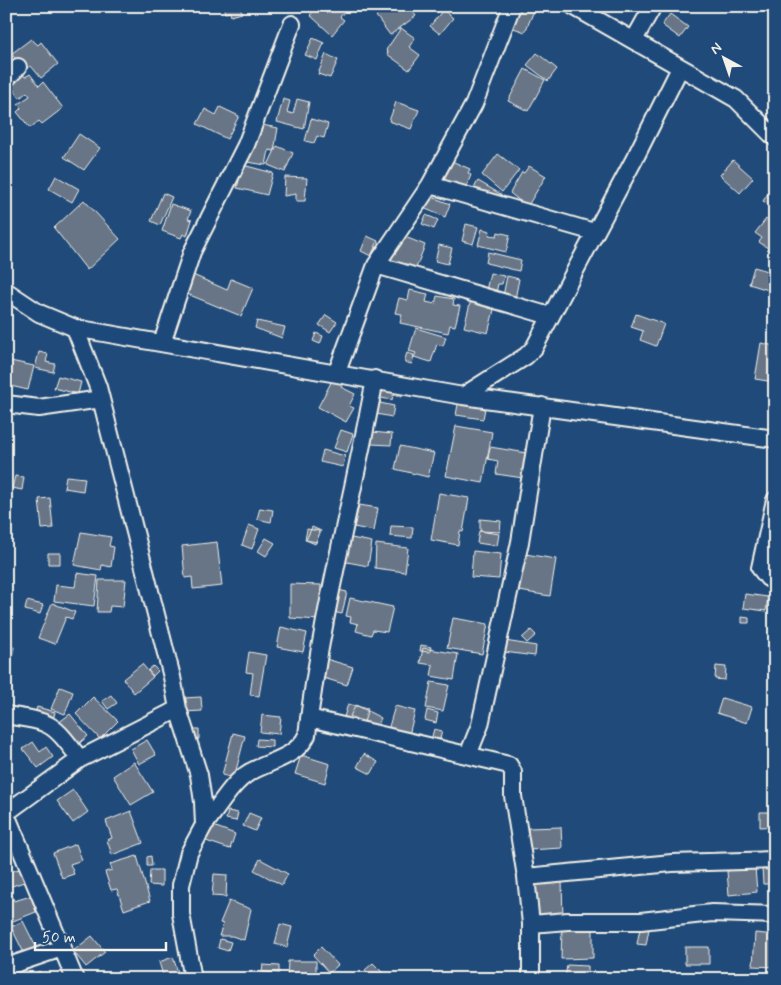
<svg xmlns="http://www.w3.org/2000/svg" width="781" height="985" viewBox="0 0 781 985" font-family="Mynerve,sans-serif">
<style>
.building{fill:#677587;stroke:#f4f1e8}
.lines{fill:none;stroke-linecap:round;stroke-linejoin:round}
.street-casing{stroke:#f4f1e8;stroke-width:20}
.street{stroke:#1f4a7a;stroke-width:16}
</style>
<rect width="100%" height="100%" fill="#1f4a7a"/>
<filter id="ink" filterUnits="userSpaceOnUse"><feTurbulence type="fractalNoise" baseFrequency=".02" numOctaves="2"/><feDisplacementMap in="SourceGraphic" scale="10" xChannelSelector="R" yChannelSelector="G"/><feConvolveMatrix kernelMatrix="1 2 1 2 8 2 1 2 1" color-interpolation-filters="sRGB"/></filter>
<g filter="url(#ink)">
<!-- building -->
<path class="building" d="M223,6H240L242,13L231,16L230,12L225,13Z
M318,6H349L340,17L344,20L332,35L310,15Z
M388,6H409L416,16L390,35L376,16Z
M412,6H437L414,12Z
M513,6H536L525,32L505,25Z
M541,6H557L549,14Z
M443,10L453,18L440,34L430,26Z
M670,14L688,27L680,38L662,25Z
M401,28L415,38L409,47L420,55L409,70L387,54L388,52L386,50Z
M313,38L324,43L317,60L305,55Z
M31,39L38,45L41,42L58,64L41,78L31,66L26,69L11,54Z
M537,53L557,69L548,81L527,65Z
M326,54L338,60L330,78L318,74Z
M19,69L25,77L30,74L39,86L43,82L63,108L42,124L39,121L30,128L17,112L21,108L18,104L30,96L27,92L20,98L11,86Z
M525,69L545,80L528,111L508,101Z
M283,99L290,101L287,112L293,114L297,99L309,102L304,129L277,122Z
M396,102L419,110L411,129L389,121Z
M220,107L239,116L227,139L197,124L205,109L216,115Z
M311,119L328,124L324,138L317,136L314,143L305,141Z
M256,124L278,128L274,151L269,150L266,165L247,162Z
M79,134L100,148L84,170L64,157Z
M277,146L293,153L285,172L268,165Z
M498,154L519,170L502,192L482,175Z
M447,159L470,169L468,173L471,175L464,192L437,181Z
M733,160L753,178L740,193L720,175Z
M243,165L273,173L267,195L237,188Z
M529,166L546,176L527,207L510,193L522,172L524,173Z
M56,176L79,189L72,202L49,189Z
M285,177L307,178L305,201H296V194L284,196Z
M478,181L502,195L497,204L473,190Z
M775,183V208L763,201Z
M163,193L172,197L160,225L151,221Z
M427,195L450,204L445,217L421,207Z
M84,200L120,239L87,270L54,228Z
M171,204L191,211L188,219L192,220L187,236L183,234L181,238L162,231Z
M426,215L438,220L434,229L422,224Z
M766,219L775,225V253L759,242L762,238L755,233Z
M466,224L478,227L473,244L462,241Z
M482,229L490,231L489,235L497,236L498,232L510,235L506,252L478,245Z
M400,235L425,245L414,273L389,263Z
M367,236L378,241L371,256L361,251Z
M439,245L452,248L448,264L435,261Z
M488,252L521,260L519,271L486,263Z
M754,267L775,273V292L749,284Z
M490,273L504,276L502,284H498L495,297L485,295Z
M193,275L227,290L231,279L253,288L241,316L185,293Z
M507,276L519,279L515,299L503,296Z
M410,290L428,294L426,302L435,304L437,296L454,299L453,305L460,306L455,326L450,325L448,333L400,323L402,314L395,313L399,298L408,300Z
M472,296L496,302L488,333L464,327Z
M636,314L664,324L656,346L640,340L643,331L631,327Z
M326,315L337,322L330,332L319,325Z
M257,321L285,327L282,338L255,328Z
M416,328L446,337L443,346L437,344L431,362L414,357L416,353L409,351Z
M316,333L323,336L320,344L313,341Z
M761,343L775,346L774,382L755,379Z
M39,352L48,354L46,362L55,364L53,372L35,368Z
M407,353L414,355L412,364L404,362Z
M6,360L34,366L28,390L6,385Z
M335,375L345,380L341,387L355,394L349,406L354,408L346,422L318,407Z
M58,376L81,382L78,394L54,388Z
M377,382L403,387L401,397L393,395L392,400L381,398L380,403L394,406L392,417L371,413Z
M459,399L486,403L483,419L456,415Z
M456,426L492,432L483,483L446,476Z
M341,430L353,434L347,452L334,448Z
M372,432L392,434L391,445L371,444Z
M400,446L434,453L428,477L395,469Z
M490,447L527,453L523,478L496,474L498,461L488,459Z
M323,450L345,456L343,467L320,462Z
M15,476L24,477L22,490L12,488Z
M66,476L85,478L83,491L64,488Z
M439,493L469,498L463,532L460,531L458,545L431,540Z
M50,498L53,528L42,529L39,499Z
M359,505L378,508L374,531L354,527Z
M260,508L273,510L271,522L257,519Z
M480,519L501,521L500,532L480,531Z
M249,525L259,529L252,549L242,545Z
M391,526L413,527L412,538L390,536Z
M312,527L321,531L315,544L306,540Z
M307,529L319,531L317,542L305,540Z
M479,531L499,534L497,546L477,543Z
M81,532L111,537L109,546L114,547L111,567L102,565L101,570L74,565Z
M346,537L372,542L368,566L342,561Z
M266,538L275,543L266,556L258,551Z
M217,542L222,586L193,589L192,577L185,578L182,546Z
M376,544L408,548L405,572L375,568Z
M473,551L501,554L499,579L471,577Z
M48,553H60V564H48Z
M519,553L556,559L550,596L513,590Z
M77,573L98,576L94,606L54,601L56,585L75,587Z
M99,580H126L123,607L110,606L109,612H97Z
M290,584L321,585L319,620L290,618Z
M334,589L347,592L342,614L329,611Z
M745,594L768,597L766,611L743,608Z
M350,598L393,607L387,632L373,630L371,635L356,631L358,624L350,622L351,617L346,616Z
M27,601L43,605L40,614L25,610Z
M52,603L75,612L72,619L66,617L55,644L38,638Z
M742,617L749,618V623H742Z
M453,618L488,624L482,654L447,648Z
M281,627L307,633L303,652L277,647Z
M531,630L536,635L527,643L522,638Z
M505,641L536,646L535,656L504,652Z
M421,645L431,647L430,652L420,651Z
M6,646L14,647L9,672H6Z
M423,648L458,654L454,680L431,676L433,665L420,663Z
M249,652L266,655L259,696L250,695L253,673L246,672Z
M326,659L353,667L347,685L320,677Z
M142,664L153,677L134,693L123,679Z
M153,666L158,671L153,676L148,670Z
M716,666L726,667L725,680L715,679Z
M431,682L449,685L443,711L426,708Z
M60,687L73,692L65,714L51,709Z
M111,695L117,703L108,709L102,701Z
M93,697L118,721L100,739L76,714Z
M201,697L202,711L184,712V698Z
M722,698L752,707L747,723L717,713Z
M348,704L368,709L364,722L344,717Z
M356,705L381,718L376,729L350,716Z
M395,706L415,711L409,735L388,730Z
M37,707L55,712L53,720L34,715Z
M427,710L438,713L436,723L425,720Z
M70,714L88,736L76,746L58,723Z
M262,715L281,717L279,734L260,732Z
M190,729H199V739H190Z
M434,729L442,731L439,743L431,740Z
M233,733L245,736L234,778L222,775Z
M257,739L272,740V747L256,746Z
M147,740L156,755L139,764L131,749Z
M33,742L40,752L46,747L53,757L38,768L23,749Z
M364,754L378,762L371,774L357,767Z
M301,755L330,764L325,783L295,774Z
M134,762L153,792L131,805L113,776Z
M73,790L88,812L73,823L57,801Z
M131,811L143,843L112,855L107,840L112,838L106,821Z
M228,811L238,813L236,821L226,819Z
M760,812H775V826L760,827Z
M249,813L261,818L255,831L243,826Z
M208,824L235,834L230,849L203,840Z
M561,827L562,848L529,850L528,828Z
M76,844L82,860L70,864L74,874L62,878L53,853Z
M137,856L150,901L124,910L117,889L111,890L105,872L112,870L110,864Z
M151,856L152,866H147V857Z
M260,859L288,874L282,885L254,870Z
M762,867H775V879H771V884H763Z
M22,868L27,881L9,887L14,901L31,896L36,912L8,923L6,873Z
M755,868L757,892L729,895L727,871Z
M150,870H162V886L149,885Z
M214,874L227,875L226,897L212,896Z
M562,881L563,918L532,919L531,882Z
M769,887H775V907L770,908Z
M229,901L251,909L244,940L232,936H219L223,924L220,923Z
M23,921L36,947L24,953L11,927Z
M280,924L292,927L287,947L275,944Z
M562,927H593V958L561,959Z
M640,928L649,929L646,945L637,944Z
M755,933L775,935V967L753,966Z
M92,936L105,952L86,967L73,951Z
M220,939L231,942L228,951L218,948Z
M321,947L338,965L329,973L313,955Z
M685,947H709V964H685Z
M173,957L180,979H164L159,962Z
M288,961H316V978L287,979Z
M373,963L385,975L380,979H372L365,970Z
M263,965L279,966V973L262,972Z
M567,965L588,966V979H565Z
M39,971L47,979L32,977Z
M261,977H275V979H261Z"/>
<g class="lines">
<!-- street casing -->
<g class="street-casing">
<path id="street" d="M573,6L736,99L775,138
M634,40L653,6
M6,79L18,67
M430,185L594,232
M376,265L550,316
M6,291L39,313L75,328L463,396L775,439
M75,328L98,387L172,677L178,709L199,775L203,802L204,825L189,853L181,885V914L193,979
M162,343L192,252L246,145L292,24
M337,372L376,265L430,185L474,104L512,6
M463,396L526,356L534,348L636,156L680,68
M6,404L39,408L101,399
M775,500L760,568L768,578L775,581
M6,715C52,722 52,722 80,759
M309,718L509,765L513,772V796L526,877L531,924V979
M468,755L480,725L520,542L542,406
M6,813L80,759L178,709
M6,814L75,979
M204,825C218,809 231,783 250,772C270,761 297,757 307,735C321,615 353,498 375,379
M526,877L672,863L775,860
M531,924L568,921H641L712,913L775,915
M6,967L62,948"/>
</g>
<!-- street -->
<use href="#street" class="street"/>
</g>
</g>
<!-- margin -->
<rect width="781" height="985" fill="none" stroke="#1f4a7a" stroke-width="25"/>
<rect x="12" y="12" width="756" height="960" fill="none" stroke="#f4f1e8" stroke-width="2" filter="url(#ink)"/>
<!-- north arrow -->
<g transform="translate(724 58) rotate(320)" stroke="#1f4a7a" stroke-width="4" paint-order="stroke">
<path d="M0-4L9 19L0 12L-9 19Z" fill="#f4f1e8"/>
<text y="-8" font-size="14" font-weight="bold" text-anchor="middle" fill="#f4f1e8">N</text>
</g>
<!-- scale -->
<path d="M35 942v8h131v-8" fill="none" stroke="#f4f1e8" stroke-width="2.5"/>
<text x="42" y="942" font-size="15" fill="#f4f1e8" stroke="#1f4a7a" stroke-width="4" paint-order="stroke">50 m</text>
</svg>
